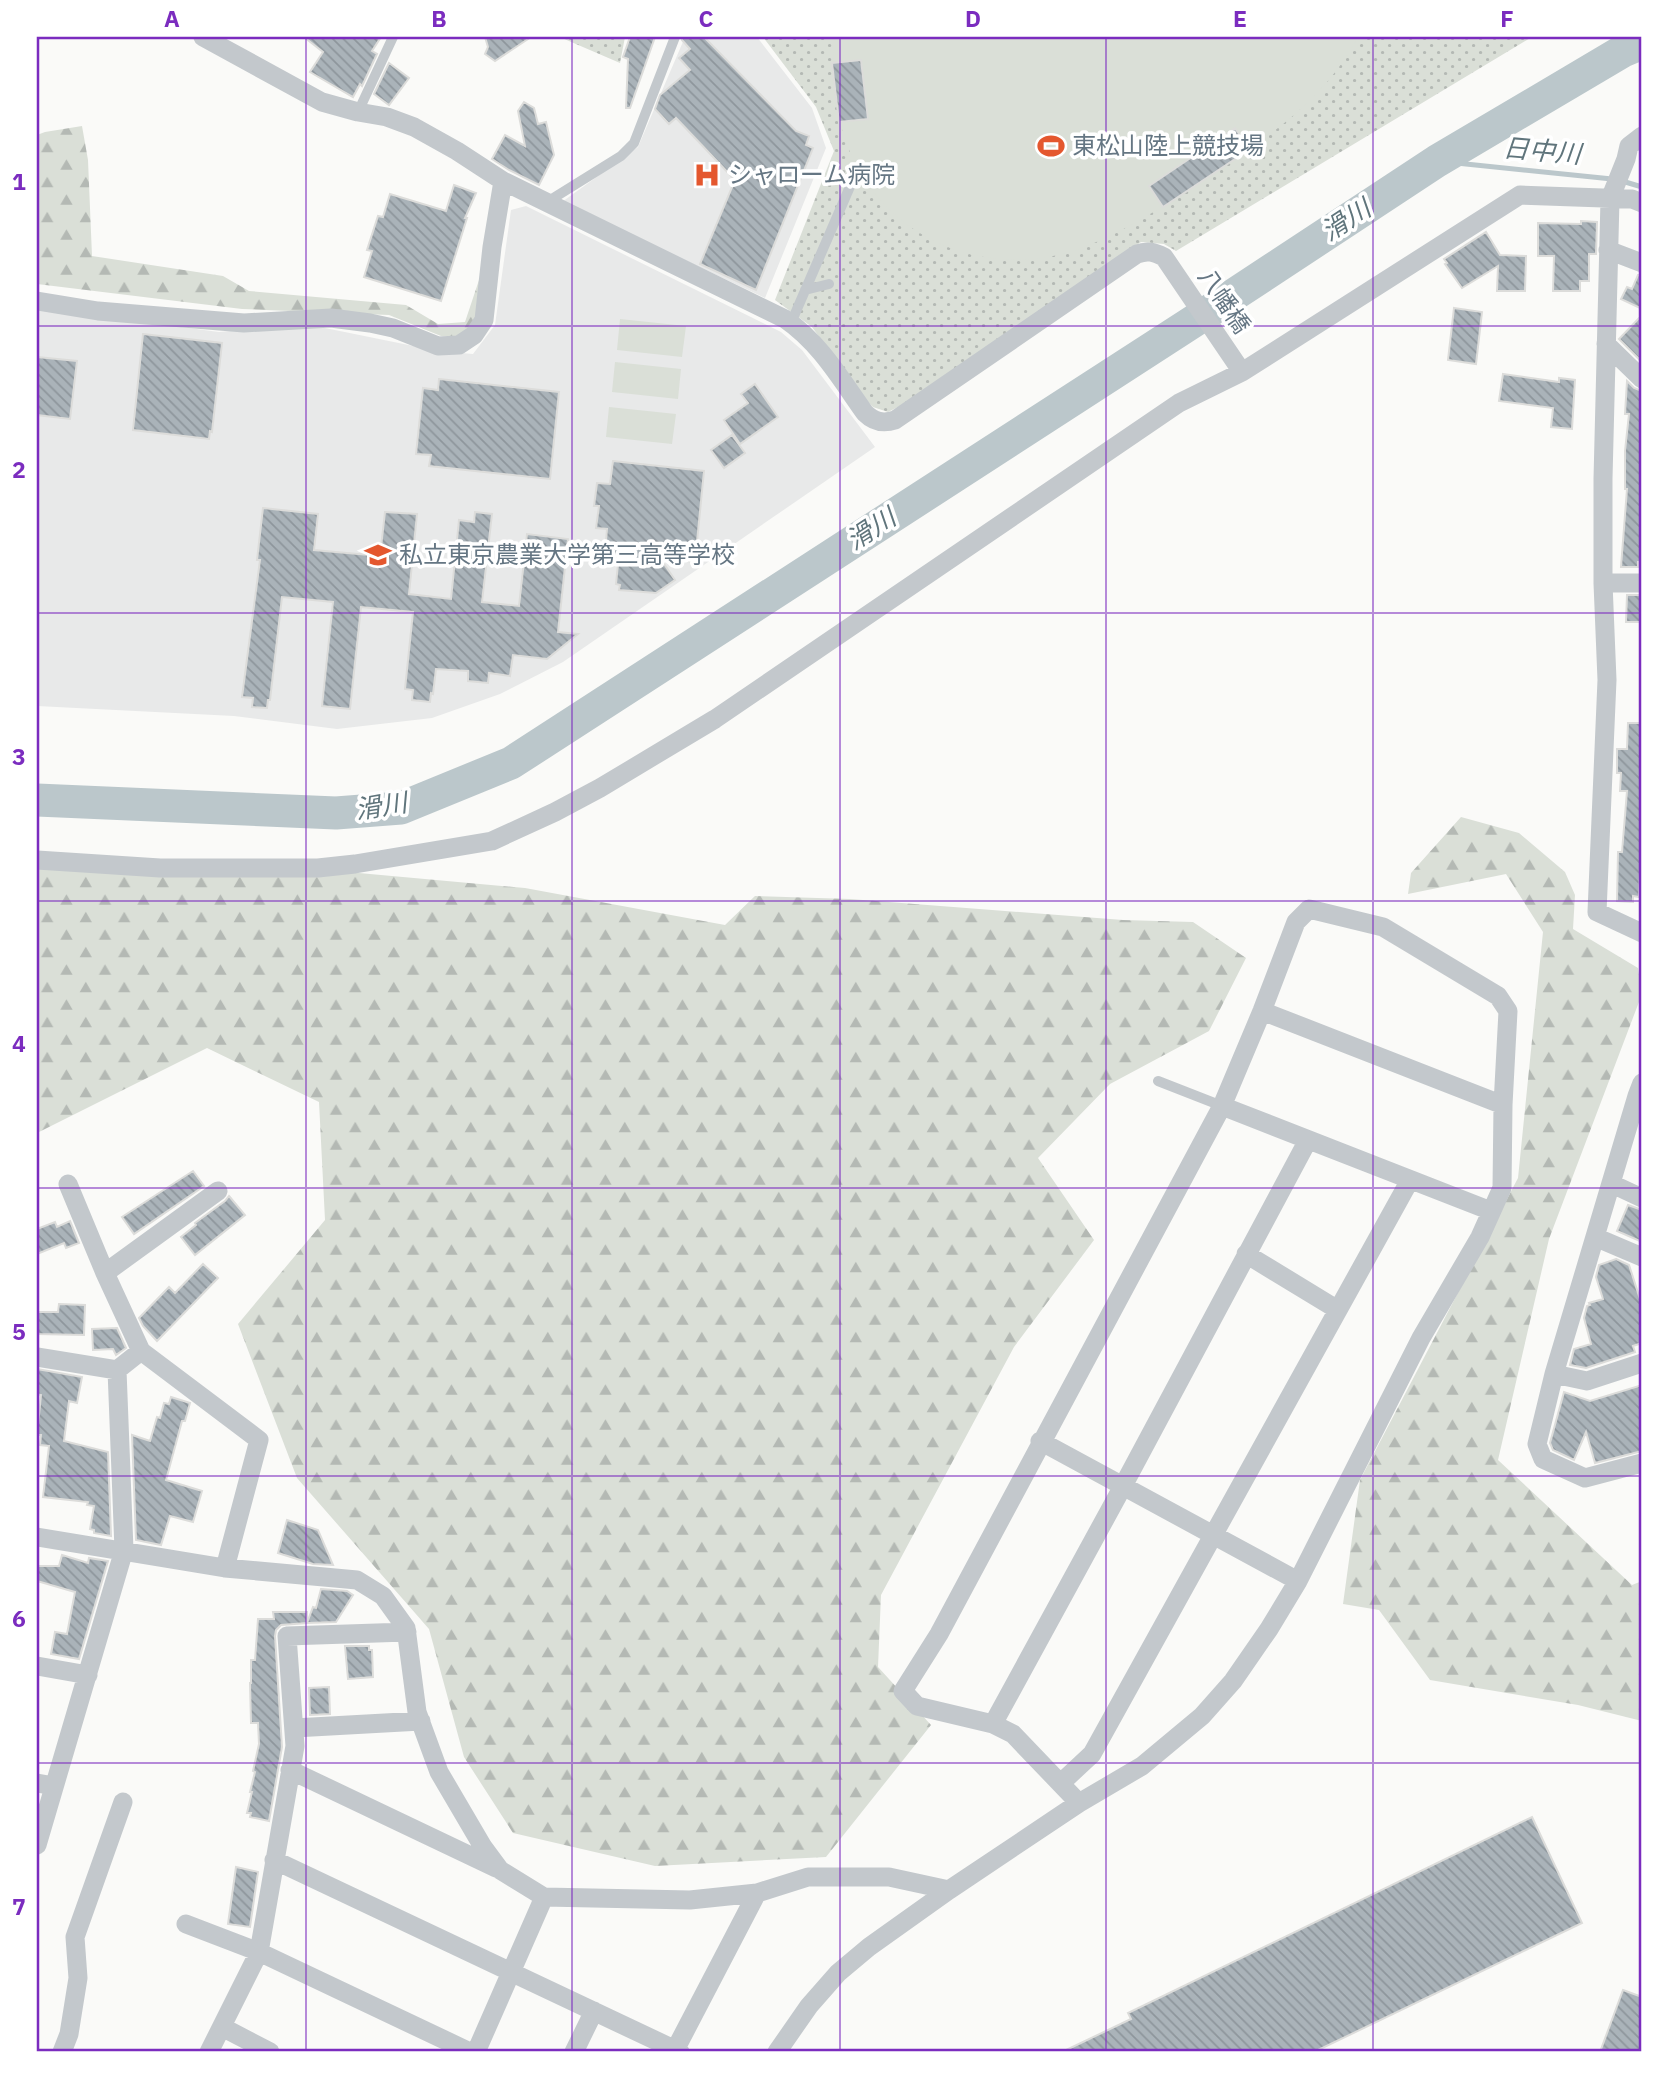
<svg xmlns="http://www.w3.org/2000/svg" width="1679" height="2089" viewBox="0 0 1679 2089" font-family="'IBM Plex Sans','Noto Sans JP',sans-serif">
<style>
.built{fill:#e8e9e9}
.grass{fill:url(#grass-dots)}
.forest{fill:url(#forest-firs)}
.pitch{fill:#dadfd7}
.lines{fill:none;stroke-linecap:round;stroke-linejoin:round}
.stream{stroke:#bbc7cb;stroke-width:5}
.river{stroke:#bbc7cb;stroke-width:33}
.building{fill:url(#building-back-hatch);stroke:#dcdcda;stroke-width:2}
.lane{stroke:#c3c8cc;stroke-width:10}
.street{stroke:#c3c8cc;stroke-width:19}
.grid{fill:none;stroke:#7b2cbf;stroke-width:2;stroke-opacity:0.55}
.labels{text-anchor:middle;stroke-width:7;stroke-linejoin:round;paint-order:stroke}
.poi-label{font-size:24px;fill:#657683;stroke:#fff;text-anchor:start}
.street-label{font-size:24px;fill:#657683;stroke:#fff}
.water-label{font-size:26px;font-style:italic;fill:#60757c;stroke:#fff}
.neatline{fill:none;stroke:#7b2cbf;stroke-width:2.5}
.grid-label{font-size:23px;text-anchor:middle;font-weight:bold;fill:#7b2cbf}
</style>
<defs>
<pattern id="grass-dots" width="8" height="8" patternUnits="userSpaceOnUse" patternTransform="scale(1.75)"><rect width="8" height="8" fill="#dadfd7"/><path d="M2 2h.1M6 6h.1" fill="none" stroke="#b4b9b4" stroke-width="1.8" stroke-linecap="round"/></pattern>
<pattern id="forest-firs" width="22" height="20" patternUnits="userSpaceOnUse" patternTransform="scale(1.75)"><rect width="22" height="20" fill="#dadfd7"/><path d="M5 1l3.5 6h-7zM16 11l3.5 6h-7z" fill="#b4b9b4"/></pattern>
<pattern id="building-back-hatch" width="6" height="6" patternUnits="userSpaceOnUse" patternTransform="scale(1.75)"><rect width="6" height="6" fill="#aab3b9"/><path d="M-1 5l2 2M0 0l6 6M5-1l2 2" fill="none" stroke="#8e969c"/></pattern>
</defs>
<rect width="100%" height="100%" fill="#fafaf8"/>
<!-- built -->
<path class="built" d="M685,37H757L812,108L826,148L765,298L562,202L638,147Z
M526,206L781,332L802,350L875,447L563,662L500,694L432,718L337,729L234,716L37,706V308L219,332L274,327L325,328L438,351L473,354L495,325L511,210Z"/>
<!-- grass -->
<path class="grass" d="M561,37H625L620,63L562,38Z
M763,37H1532L1176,251L1164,244L1141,242L900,406L888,412L873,407L864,398L812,327L775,300L834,151L816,107Z"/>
<!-- forest -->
<path class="forest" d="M82,126L88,160L92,256L223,276L249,291L406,305L438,324L465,322L479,280C480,309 482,316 460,337L441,336L389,315L242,309L37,284V135L45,132Z
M1461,817L1519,833L1565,872L1575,895L1573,929L1638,968L1642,994L1549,1239L1498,1460L1632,1585L1642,1581V1721L1578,1705L1430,1680L1379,1610L1343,1604L1360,1480L1518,1178L1543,932L1506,874L1408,894L1411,873Z
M37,856L359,873L525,888L725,925L755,896L850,899L1123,920L1193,922L1246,958L1209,1031L1110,1084L1038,1158L1094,1240L1014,1347L881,1595L878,1667L931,1725L826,1857L655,1866L513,1833L464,1757L429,1629L297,1478L238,1324L325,1220L319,1102L207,1048L37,1133Z"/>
<!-- pitch -->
<path class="pitch" d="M835,37H1358C1323,102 1268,137 1209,176C1168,203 1126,232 1079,249C1007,274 926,255 877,196C840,153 829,93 835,37Z
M620,319L686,326L682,357L617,350Z
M615,362L681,369L678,399L612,392Z
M609,407L676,414L672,444L606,437Z"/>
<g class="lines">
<!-- stream -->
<path class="stream" d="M1437,161L1612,179
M1622,181L1642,187"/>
<!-- river -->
<path class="river" d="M37,800L336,813L401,808L511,763L1194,321L1437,161L1623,51L1642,43"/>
</g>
<!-- building -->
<path class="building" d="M304,37H381L372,51L377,54L362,86L360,84L353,97L310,72L323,52Z
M485,37H531L495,61L485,54L488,47Z
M630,37H655L630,108H626L628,59L623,57Z
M682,37H704L796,131L809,136L806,145L813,148L756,290L700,264L735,180L676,118L669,124L655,109L660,95L690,70L679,58L690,49L682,40Z
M861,60L868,119L839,122L832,63Z
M389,63L409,78L389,105L374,94Z
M524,102L534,108L538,124L546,122L554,155L539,185L509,170L492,159L505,135L525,146L518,111Z
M1235,128L1250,149L1163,207L1149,186Z
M454,185L476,193L465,218H467L441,301L364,277L372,251L367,250L378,216L383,217L390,194L446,211Z
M1581,221L1597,222L1596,254H1589V281H1580V291H1553L1554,256H1538V223L1581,224Z
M1486,232L1500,255L1526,256L1525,291H1497L1498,266L1462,288L1445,264L1447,263L1444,259Z
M1638,275H1642V309L1621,299L1627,287L1632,289Z
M1454,308L1482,312L1476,364L1448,360Z
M1642,315V362L1619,339Z
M143,334L222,343L212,432L210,431L209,439L133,430Z
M37,357L77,361L70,419L37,415Z
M1503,374L1559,382V378L1575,380L1572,429L1551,427L1553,408L1499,401Z
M439,379L559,392L550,479L429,466L431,455L416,454L423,388L438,390Z
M1627,381L1634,388L1642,391V543L1641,562H1638V567H1621L1627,489H1625V451L1629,414H1625Z
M755,384L778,417L740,444L724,420L748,403L741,394Z
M732,435L745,453L724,468L711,450Z
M613,461L704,471L695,562L660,558L675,580L656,593L619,590L620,585L616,584L619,554L605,552L607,529L596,528L599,506H594L597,483L610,484Z
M263,508L318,514L314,550L380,556L385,512L417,514L409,594L451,599L459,520L474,522L475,512L492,514L482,602L519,606L527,534L568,539L558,632L578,634L547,659L513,655L510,676L489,673L488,683L468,681V671L436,669L433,694L431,693L430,702L412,700L413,690L405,689L413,612L361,607L350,709L322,706L333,602L282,597L270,700H268L267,708L252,707L253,698L242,697L260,560H257Z
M1627,595H1642V622H1626Z
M1628,723H1642V816L1639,897L1633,896V902L1617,901L1618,852H1622L1627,791H1620L1621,773H1617V749H1627Z
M193,1171L204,1186L134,1234L122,1217Z
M229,1196L245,1215L195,1255L181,1237L196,1225L195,1223L225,1201Z
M1628,1205L1642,1210V1242L1617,1231Z
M70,1221L79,1243L66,1248L64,1243L37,1254V1229L55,1222L57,1227Z
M1616,1259L1629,1265L1640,1299L1642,1298V1343L1633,1346L1635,1352L1586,1368L1570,1365L1574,1349L1591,1344L1584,1318L1587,1306L1590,1305L1589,1303L1603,1299L1596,1277L1599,1265Z
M203,1264L218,1278L157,1341L143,1326L139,1318L169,1287L175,1293Z
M59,1304L85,1305L84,1335L38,1334V1312H58Z
M117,1328L126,1348L116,1355L113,1349L93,1350L92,1329Z
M37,1369L82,1377L77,1403L69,1401L64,1441L108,1452L111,1536L94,1533V1530L90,1529L94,1506L87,1505L88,1502L43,1497L49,1446L40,1445L41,1435H37L41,1395L37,1394Z
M1642,1385V1451L1595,1463L1586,1432L1574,1460L1553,1450L1550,1443L1564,1392L1590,1401Z
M171,1397L190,1403L185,1421H182L166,1480L202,1491L193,1522L170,1516L161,1545L136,1540L132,1435L150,1441L157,1417L160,1418L164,1403L169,1404Z
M287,1520L318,1530L333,1565L313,1564L278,1553Z
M62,1555L88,1563L89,1558L108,1561L79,1659L51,1654L55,1632L67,1634L75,1592L37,1581V1566H59Z
M321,1589L347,1591L353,1595L336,1622L307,1623L313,1607L316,1608Z
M273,1612H307V1623L281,1625L276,1630L275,1636L282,1747L269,1821L250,1817L251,1813H247L252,1792H250L255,1772L253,1771L259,1744L258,1723H251L250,1683H251V1660H255L258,1619H274Z
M345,1646H369V1650H372L373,1677L348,1679Z
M329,1687L330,1714L310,1715L309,1688Z
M1532,1817L1582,1923L1314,2052H1062L1131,2019L1128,2013Z
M236,1867L258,1872L250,1927L228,1924Z
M1623,1990L1642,1997V2052H1600Z"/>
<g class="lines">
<!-- lane -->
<path class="lane" d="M358,112L393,37
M547,202L621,156L634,143L675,37
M805,290L829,284
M791,323L855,175
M1158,1081L1222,1106"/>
<!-- street -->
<path class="street" d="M203,37L322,102L358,112L387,117L414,127L457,151L503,181L785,319C820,343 840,378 865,413C874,422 883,424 895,420L1137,254C1148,250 1154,252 1164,257L1242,372
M1642,136L1629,146L1626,159L1610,199L1603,479V583L1607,680L1597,912L1642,933
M1608,250L1642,263
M37,301L98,311L244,323L331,318L370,323L393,328L438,346L459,345L474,335L484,320L492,247L503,181
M1606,344L1642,379
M1603,583H1642
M37,860L160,868H318L355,864L492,841L555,812L600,788L715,719L1179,403L1242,372L1520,195L1632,199L1642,203
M1262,1011L1503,1105
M1642,1083L1637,1096L1554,1374L1537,1444L1543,1459L1585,1478L1642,1463
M1222,1106L1491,1211
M68,1184L105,1273L141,1351L259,1440L225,1568
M1612,1184L1642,1198
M1595,1237L1642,1257
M1246,1254L1338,1310
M105,1273L218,1191
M37,1357L117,1370L141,1351
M1554,1374L1587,1381L1642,1363
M1040,1441L1298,1581
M37,1537L225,1568L357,1580L383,1596L406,1628L417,1712L439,1772L483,1847L500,1870L544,1897L690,1900L757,1893L808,1877H889L949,1890
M37,1666L88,1675
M993,1724L1123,1486L1308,1140
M294,1728L421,1721
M290,1770L496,1868
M37,1783L54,1786
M1061,1783L1092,1754L1410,1180
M37,1845L124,1550L117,1370
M274,1860L680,2052
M186,1924L259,1952L470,2052
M222,2027L270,2052
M62,2052L69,2034L78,1978L75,1937L123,1802
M209,2052L259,1952L295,1746L287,1636L407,1632
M476,2052L544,1897
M574,2052L594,2011
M674,2052L757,1893
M777,2052L809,2006L838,1973L869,1947L949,1890L1079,1803L1142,1766L1202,1716L1233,1681L1269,1629L1298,1581L1421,1338L1480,1237L1502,1188L1503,1105L1508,1011L1498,996L1383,927L1309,909L1296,922L1262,1011L1222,1106L939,1634L903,1691L917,1706L993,1724L1013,1734L1079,1803"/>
</g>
<!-- grid -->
<path class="grid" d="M306,37V2052M572,37V2052M840,37V2052M1106,37V2052M1373,37V2052M37,326H1642M37,613H1642M37,901H1642M37,1188H1642M37,1476H1642M37,1763H1642"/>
<!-- icons -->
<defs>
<g id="stadium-bare" transform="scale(2.1)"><path d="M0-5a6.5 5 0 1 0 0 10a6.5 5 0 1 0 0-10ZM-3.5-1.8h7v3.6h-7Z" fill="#e4572e" stroke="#fff" stroke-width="2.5" paint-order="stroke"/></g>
<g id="hospital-bare" transform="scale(2.1)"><path d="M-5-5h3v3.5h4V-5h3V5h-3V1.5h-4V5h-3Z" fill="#e4572e" stroke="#fff" stroke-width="2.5" paint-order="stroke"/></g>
<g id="school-bare" transform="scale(2.1)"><path d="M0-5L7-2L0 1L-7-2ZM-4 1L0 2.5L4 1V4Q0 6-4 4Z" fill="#e4572e" stroke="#fff" stroke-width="2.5" paint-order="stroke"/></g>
</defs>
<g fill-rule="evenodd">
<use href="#stadium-bare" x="1051" y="146"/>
<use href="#hospital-bare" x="707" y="175"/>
<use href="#school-bare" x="378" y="555"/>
</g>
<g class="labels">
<!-- poi labels -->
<g class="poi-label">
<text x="1072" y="154">東松山陸上競技場</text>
<text x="728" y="183">シャローム病院</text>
<text x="399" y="563">私立東京農業大学第三高等学校</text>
</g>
<!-- street labels -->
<g class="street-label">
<text transform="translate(1224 301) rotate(56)" y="8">八幡橋</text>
</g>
<!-- water labels -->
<g class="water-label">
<text transform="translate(1542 151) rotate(5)" y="9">日中川</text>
<text transform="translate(1346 220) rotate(-33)" y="9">滑川</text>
<text transform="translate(871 529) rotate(-33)" y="9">滑川</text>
<text transform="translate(381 806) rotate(-9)" y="9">滑川</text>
</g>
</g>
<!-- border -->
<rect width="1679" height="2089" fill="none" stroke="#ffffff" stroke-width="77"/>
<rect x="38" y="38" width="1602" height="2012" class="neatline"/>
<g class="grid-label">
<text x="172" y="27">A</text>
<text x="439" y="27">B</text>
<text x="706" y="27">C</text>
<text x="973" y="27">D</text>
<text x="1240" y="27">E</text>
<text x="1507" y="27">F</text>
<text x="19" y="190">1</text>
<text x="19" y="478">2</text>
<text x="19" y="765">3</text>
<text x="19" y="1052">4</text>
<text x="19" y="1340">5</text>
<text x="19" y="1627">6</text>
<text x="19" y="1915">7</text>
</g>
</svg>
